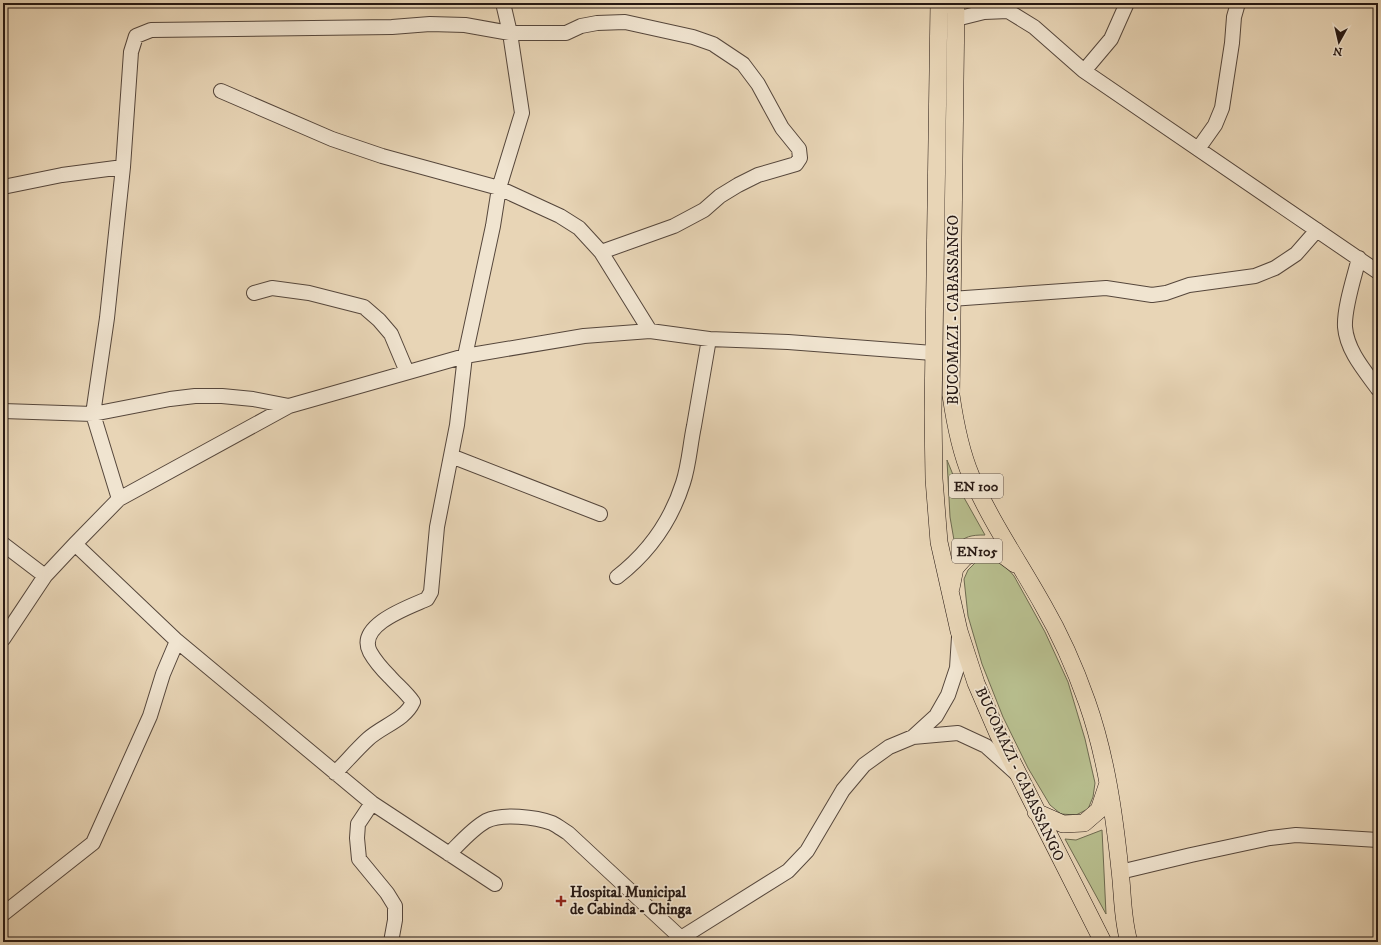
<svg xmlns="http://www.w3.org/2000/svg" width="1381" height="945" viewBox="0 0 1381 945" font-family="'IM FELL DW Pica',serif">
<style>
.green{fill:#b7bd8d;stroke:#6e6a50}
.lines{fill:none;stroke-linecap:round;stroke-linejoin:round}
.minor-casing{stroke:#56473c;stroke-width:16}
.major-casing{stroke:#261813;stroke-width:18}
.minor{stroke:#f0e4d0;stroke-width:14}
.major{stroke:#e8d5b6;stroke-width:17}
.poi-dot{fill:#8f2418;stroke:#f0e4d0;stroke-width:1.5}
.labels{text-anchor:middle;stroke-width:3.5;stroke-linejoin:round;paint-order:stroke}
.shield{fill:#f0e4d0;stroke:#63554c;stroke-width:1}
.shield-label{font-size:14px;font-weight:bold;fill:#261813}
.street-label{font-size:15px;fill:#261813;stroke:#f0e4d0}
.poi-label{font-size:15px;font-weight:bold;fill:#261813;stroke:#f0e4d0;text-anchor:start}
</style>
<rect width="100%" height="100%" fill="#e8d5b6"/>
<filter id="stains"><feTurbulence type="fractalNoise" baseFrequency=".005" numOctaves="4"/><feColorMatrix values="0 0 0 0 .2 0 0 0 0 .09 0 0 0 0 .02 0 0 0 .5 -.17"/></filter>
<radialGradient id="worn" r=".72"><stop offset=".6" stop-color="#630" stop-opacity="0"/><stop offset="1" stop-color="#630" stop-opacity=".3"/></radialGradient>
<!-- green -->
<path class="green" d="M947,460L958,487L985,535C971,535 965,536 955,546L950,517Z
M988,558L1002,562L1014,576L1045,632L1068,682L1085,739L1095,783L1093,797L1088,809L1076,815L1061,814L1050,805L1028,768L1003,717L982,664L968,616L964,579L968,570L977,561Z
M1102,830L1106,914L1065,839L1076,840Z"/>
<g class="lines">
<!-- minor casing -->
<g class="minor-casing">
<path id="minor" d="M956,19L984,12L1008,11L1034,27L1084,71L1378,272
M1084,71L1111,39L1127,3
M221,91L332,139L382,156L499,188L560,216L579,228L601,252L650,331
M1198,149L1215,125L1222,108L1232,43L1234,17L1238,3
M3,187L62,175L123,167
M1359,258C1354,278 1344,308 1345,327C1347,351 1365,371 1378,389
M254,293L272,288L309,293L364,307L379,320L391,334L407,372
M951,299L1106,288L1152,295L1166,293L1189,285L1255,276L1275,268L1296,254L1317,230
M3,411L93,414L170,399L195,396H222L253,399L289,406
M451,456L600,514
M119,499L93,414L107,318L123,167L131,52L136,36L151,30L392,27L430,24L465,25L510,33H566L581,26L597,23L625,22L693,37L713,44L743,64L758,84L782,128L799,149L800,158L796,164L758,175L738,185L720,196L704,210L674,226L601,252
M3,544L45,576
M75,544L177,641L372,803L495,884
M617,577C648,553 671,521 683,483C689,465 690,445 694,426C699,397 704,368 709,339
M959,637L957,668L948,695L936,716L913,737L958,733L986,746L1016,773
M3,639L45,576L75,544L119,499L289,406L465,356L584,336L650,331L709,339L788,342L933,353
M335,773C346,762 357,749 368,739C382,726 405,720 413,702C406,692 397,685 390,677C383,670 375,661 370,652C356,625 409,607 427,599L431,592L437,527L457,425L465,356L493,226L499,188L522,113L510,33L503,3
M372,803L358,824L357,838L359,859L387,893L395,906V920L391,942
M449,854C461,842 472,829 486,821C502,813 536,817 552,823C558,826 563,830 568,833L681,938L788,871L807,851L843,790L864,765L889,747L913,737
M1120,872L1191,855L1270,838L1296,835L1378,840
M3,914L93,843L150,716L163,674L177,641"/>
</g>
<!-- major casing -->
<g class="major-casing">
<path id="major" d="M939,3L933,413L934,479L939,542L959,631L976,683L998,734L1103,942
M956,3L951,395C955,423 960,450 971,476C991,522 1019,562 1043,605C1061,636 1075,668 1087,702C1106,756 1114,813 1120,870C1123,895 1122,918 1129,942
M951,588L955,568L965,557L980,550L999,552L1015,564
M1036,812L1063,824L1084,823L1099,810L1107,786"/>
</g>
<!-- minor -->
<use href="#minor" class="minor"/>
<!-- major -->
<use href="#major" class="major"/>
</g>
<!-- markers -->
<path class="poi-dot" d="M559 895h4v4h4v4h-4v4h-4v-4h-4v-4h4z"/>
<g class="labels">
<!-- shield labels -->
<g class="shield">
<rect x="949" y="474" width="54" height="24" rx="3"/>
<rect x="952" y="539" width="50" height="24" rx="3"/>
</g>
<g class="shield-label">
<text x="976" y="491">EN 100</text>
<text x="977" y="556">EN105</text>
</g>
<!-- street labels -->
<g class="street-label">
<text transform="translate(953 310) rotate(-90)" y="5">BUCOMAZI - CABASSANGO</text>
<text transform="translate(1020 774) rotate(65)" y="5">BUCOMAZI - CABASSANGO</text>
</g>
<!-- poi labels -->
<g class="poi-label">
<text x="570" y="897">Hospital Municipal<tspan x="570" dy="17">de Cabinda - Chinga</tspan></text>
</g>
</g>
<!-- margin -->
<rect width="1381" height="945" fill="none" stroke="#e8d5b6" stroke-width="16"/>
<rect x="4" y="4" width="1373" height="937" fill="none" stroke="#261813" stroke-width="2"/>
<rect x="8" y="8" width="1365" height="929" fill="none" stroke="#261813"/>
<!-- north arrow -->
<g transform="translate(1339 42) rotate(188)" stroke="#f0e4d0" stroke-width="3" paint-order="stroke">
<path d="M0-3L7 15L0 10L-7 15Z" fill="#261813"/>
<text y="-6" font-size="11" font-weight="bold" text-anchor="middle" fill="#261813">N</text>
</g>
<rect width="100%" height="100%" filter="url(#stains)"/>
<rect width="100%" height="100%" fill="url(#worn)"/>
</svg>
